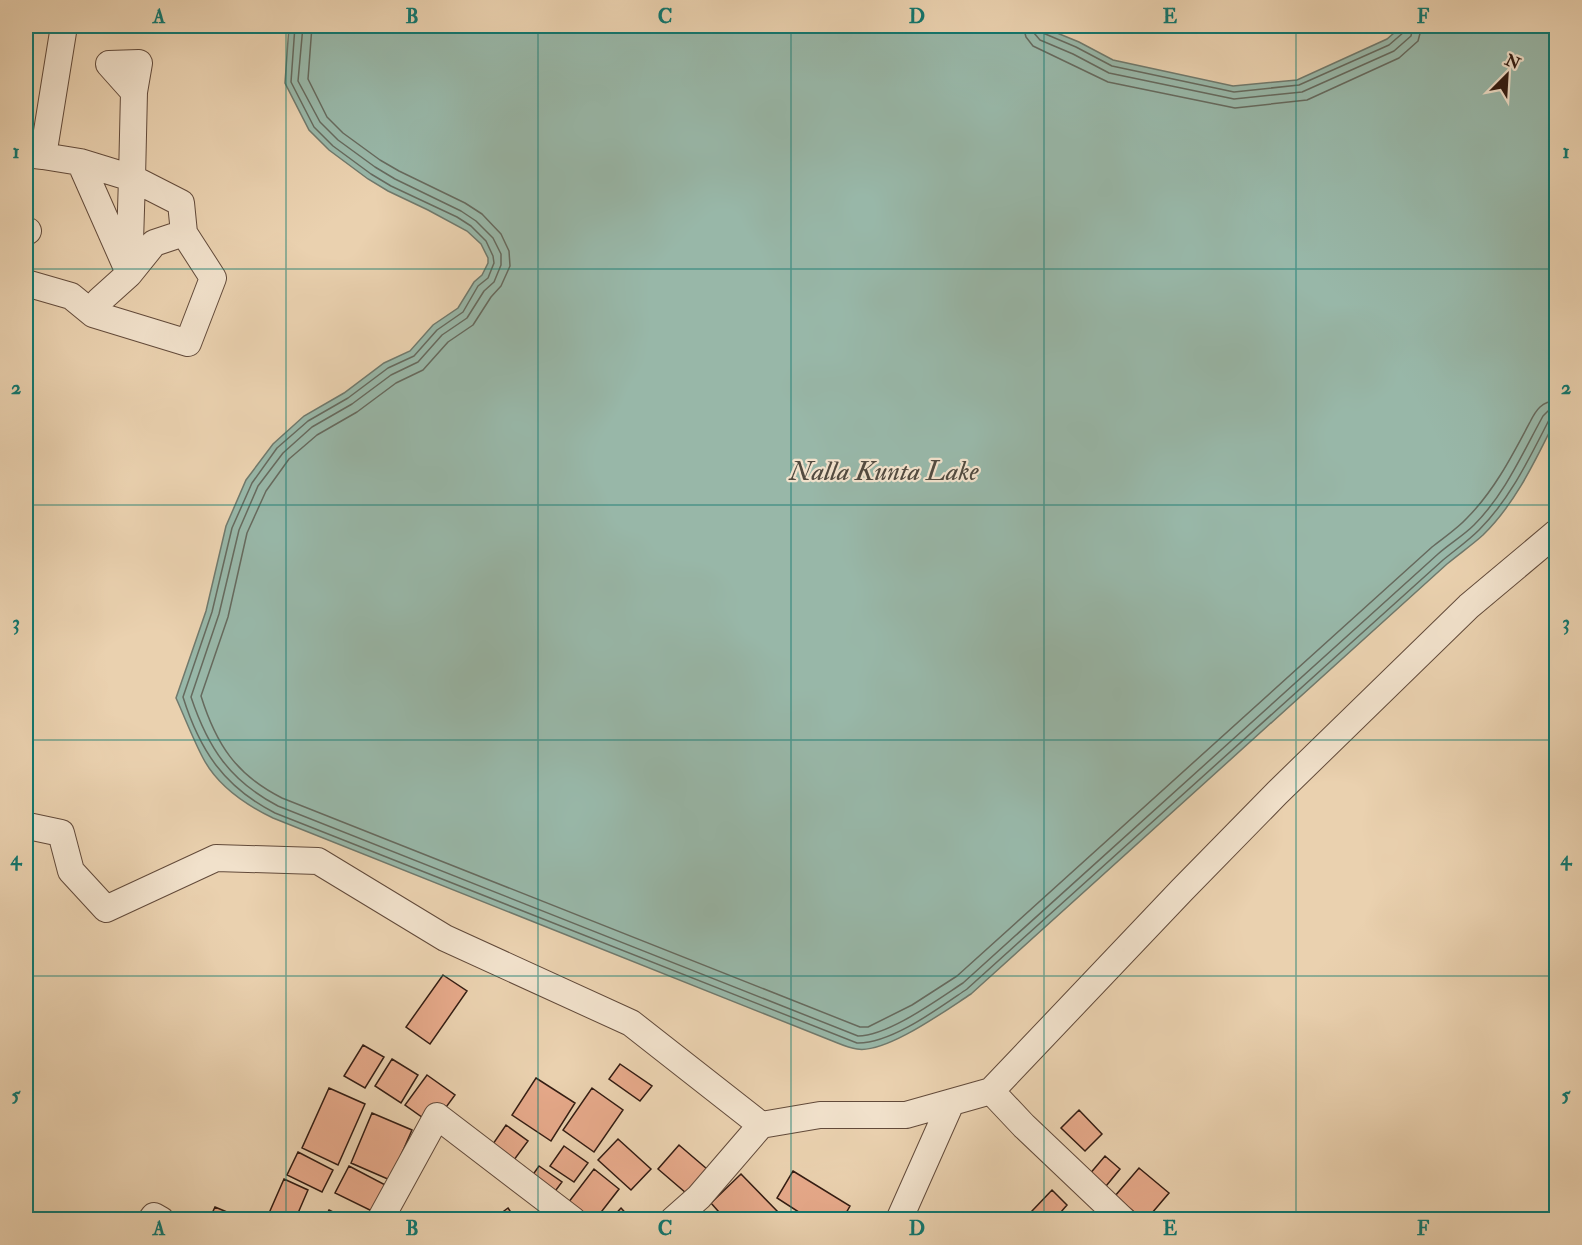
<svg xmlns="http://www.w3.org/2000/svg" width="1582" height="1245" viewBox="0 0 1582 1245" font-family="'IM FELL Double Pica',serif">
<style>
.water{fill:#98b7a8;stroke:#70796c;stroke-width:1.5}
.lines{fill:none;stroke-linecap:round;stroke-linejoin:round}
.shore{stroke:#666a5e;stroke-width:1.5}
.building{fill:#e6a98a;stroke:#341d13;stroke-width:1.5}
.street-casing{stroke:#624a3a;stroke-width:28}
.street{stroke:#f1e1cb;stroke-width:26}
.grid{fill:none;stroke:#0f766e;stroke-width:1.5;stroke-opacity:0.55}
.labels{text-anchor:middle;stroke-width:4.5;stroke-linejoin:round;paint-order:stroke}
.water-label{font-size:27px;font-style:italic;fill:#524b40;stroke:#f1e1cb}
.neatline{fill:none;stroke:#0f766e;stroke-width:2}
.grid-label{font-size:20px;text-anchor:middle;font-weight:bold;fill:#0f766e}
</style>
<rect width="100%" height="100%" fill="#ead1af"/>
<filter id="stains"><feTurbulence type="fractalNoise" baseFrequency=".00333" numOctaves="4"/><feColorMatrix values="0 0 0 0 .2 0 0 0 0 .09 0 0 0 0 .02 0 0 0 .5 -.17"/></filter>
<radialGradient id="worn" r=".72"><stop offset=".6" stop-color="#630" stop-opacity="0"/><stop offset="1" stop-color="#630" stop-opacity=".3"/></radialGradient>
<!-- water -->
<path class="water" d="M289,26H1040L1079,42L1113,60L1233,86L1297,80L1387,39L1402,26H1556V419C1536,459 1516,503 1483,535C1472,545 1459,554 1447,564L971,994C946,1010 886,1054 857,1049C848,1048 838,1043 830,1040L273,818C246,805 217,785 203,758C193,739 185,718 176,698L206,611L226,526L246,480L273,444L304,416L344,393L384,363L410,351L433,325L458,308L474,282L482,275L488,263V258L481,244L467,231L428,210L388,191L368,179L329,150L309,130L285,83Z"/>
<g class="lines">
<!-- shore -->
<path class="shore" d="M295,26L291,82L314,127L333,146L371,174L391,186L457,217L471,226L486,241L493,256L494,263L488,278L478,286L463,312L437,330L414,356L388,368L348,398L308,421L277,448L252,483L232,528L212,612L183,697C200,751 224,787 275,813L857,1043C891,1044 939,1008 967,989L1443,560C1455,550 1468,541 1479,530C1510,499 1529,459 1549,420L1556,417
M303,26L298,81L320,122L338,140L375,167L395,179L461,211L476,221L493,238L501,254V265L494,282L484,291L467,318L442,335L418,362L391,375L352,404L312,427L283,453L258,486L239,530L219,614L191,697C208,748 230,781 278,806L858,1036C888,1036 937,1000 963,983L1438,554C1449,544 1463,536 1474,525C1505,494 1522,454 1543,416L1548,411L1556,410
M312,26L308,79L327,117L343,133L380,160L399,171L465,203L482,214L501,234L509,251L510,266L501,286L491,297L473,325L448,342L423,370L396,383L357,412L317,435L289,459L266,491L247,533L228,617L201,696C216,744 236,775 282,798L860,1027H868L912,1005L957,976L1432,547C1443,538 1457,529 1467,518C1494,491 1512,456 1530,422C1536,410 1542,401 1556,401
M1023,26L1026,37L1033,46L1108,82L1235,108L1307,100L1399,58L1418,41L1422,26
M1032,26L1034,33L1040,40L1073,54L1109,73L1234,99L1302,92L1394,51L1411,36L1413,26
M1040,26L1043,33L1076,47L1112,66L1234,92L1299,85L1389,45L1404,32L1406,26"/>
</g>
<!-- building -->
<path class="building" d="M443,975L467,991L430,1044L406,1027Z
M363,1045L384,1057L365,1088L344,1076Z
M392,1059L418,1075L401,1103L375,1086Z
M620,1064L652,1086L640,1101L609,1079Z
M427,1075L455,1095L433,1125L405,1105Z
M536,1078L575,1103L551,1141L512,1115Z
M329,1088L365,1104L338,1165L302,1148Z
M592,1088L623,1110L594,1152L563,1130Z
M1079,1110L1102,1134L1085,1151L1061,1128Z
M372,1113L412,1130L390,1180L351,1163Z
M506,1125L528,1141L505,1172L484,1157Z
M618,1139L651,1169L631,1190L598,1160Z
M679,1145L714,1175L693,1199L658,1169Z
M564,1146L588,1163L574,1182L550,1166Z
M298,1152L333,1170L322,1192L287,1175Z
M1105,1156L1120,1169L1093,1202L1077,1189Z
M349,1166L393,1189L380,1215L335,1193Z
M539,1166L562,1182L544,1206L522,1190Z
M1139,1168L1169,1193L1146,1220H1144L1115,1196Z
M594,1169L619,1189L595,1220H555Z
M793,1171L850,1206L842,1220H811L777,1198Z
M741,1174L778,1212L770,1220H726L711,1203Z
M284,1179L308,1190L295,1220H266Z
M1052,1190L1067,1205L1054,1220H1042L1032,1211Z
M215,1207L246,1220H209Z
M508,1208L516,1220H492Z
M621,1208L632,1220H610Z
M329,1210L345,1218L344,1220H324Z"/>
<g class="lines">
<!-- street casing -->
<g class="street-casing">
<path id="street" d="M26,154L43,156L64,26
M43,156L80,162L132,178L134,92L139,63L109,64L134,92
M80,162L126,266
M26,230L28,231
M26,283L71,296L93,314L188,343L213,278L184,233L181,203L132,178L129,274
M93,314L99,301L129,274L154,243L184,233
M26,827L28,826L61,833L71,871L106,909L216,858L318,861L445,938L631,1023L761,1125
M151,1220L154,1216L161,1220
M380,1220L437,1116L573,1220
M673,1220L699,1197L761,1125L820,1115H906L991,1091
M899,1220L951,1103
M1123,1220L1024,1126L991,1091L1182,890L1277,793L1469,606L1556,533"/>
</g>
<!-- street -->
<use href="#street" class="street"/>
</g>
<!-- grid -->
<path class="grid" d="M286,26V1220M538,26V1220M791,26V1220M1044,26V1220M1296,26V1220M26,269H1556M26,505H1556M26,740H1556M26,976H1556"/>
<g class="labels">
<!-- water labels -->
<g class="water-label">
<text x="884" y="480">Nalla Kunta Lake</text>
</g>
</g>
<!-- margin -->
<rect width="1582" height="1245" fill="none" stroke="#ead1af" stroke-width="66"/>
<!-- north arrow -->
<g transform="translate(1507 75) rotate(24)" stroke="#f1e1cb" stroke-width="4.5" paint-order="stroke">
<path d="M0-4.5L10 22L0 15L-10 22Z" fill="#341d13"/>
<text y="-9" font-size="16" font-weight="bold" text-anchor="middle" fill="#341d13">N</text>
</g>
<rect x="33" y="33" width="1516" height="1179" class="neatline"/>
<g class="grid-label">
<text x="159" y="23">A</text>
<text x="412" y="23">B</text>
<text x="665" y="23">C</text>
<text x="917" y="23">D</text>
<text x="1170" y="23">E</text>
<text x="1423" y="23">F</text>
<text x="16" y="158">1</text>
<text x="1566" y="158">1</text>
<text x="16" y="394">2</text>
<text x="1566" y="394">2</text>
<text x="16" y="629">3</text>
<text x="1566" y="629">3</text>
<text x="16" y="865">4</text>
<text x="1566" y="865">4</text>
<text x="16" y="1101">5</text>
<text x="1566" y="1101">5</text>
<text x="159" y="1235">A</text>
<text x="412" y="1235">B</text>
<text x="665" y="1235">C</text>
<text x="917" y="1235">D</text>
<text x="1170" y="1235">E</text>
<text x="1423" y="1235">F</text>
</g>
<rect width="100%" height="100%" filter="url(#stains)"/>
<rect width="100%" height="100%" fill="url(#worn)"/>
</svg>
